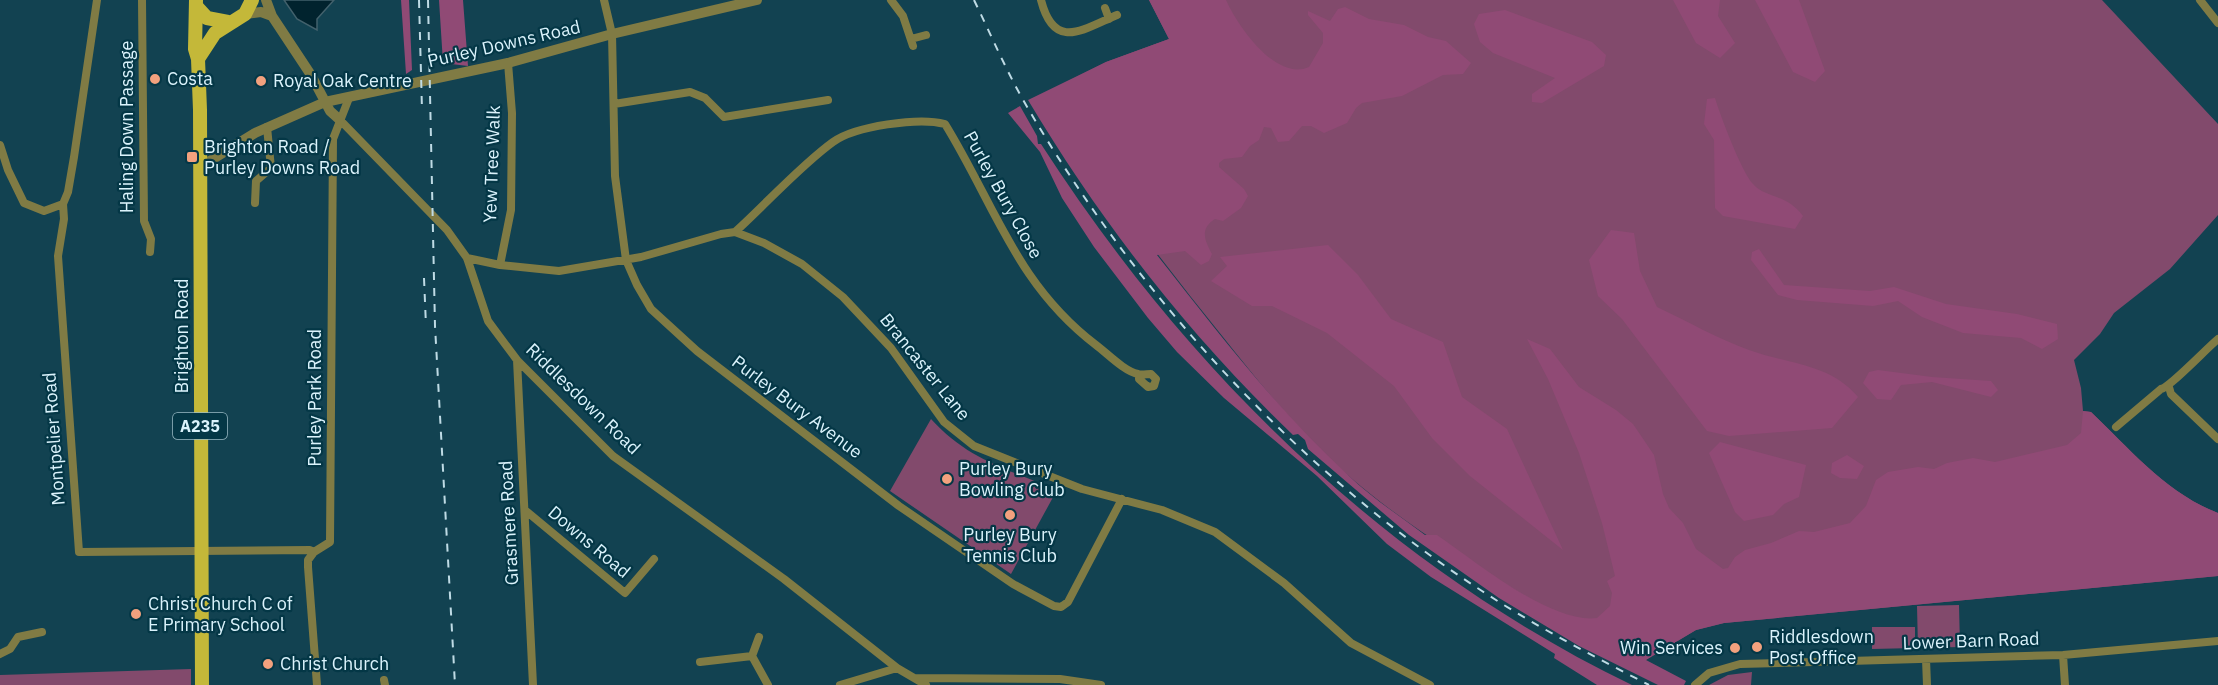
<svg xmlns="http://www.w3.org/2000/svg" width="2218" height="685" viewBox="0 0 2218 685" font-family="'IBM Plex Sans',sans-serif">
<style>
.green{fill:#824a6c}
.forest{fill:#904a75}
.water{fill:#01232e;stroke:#42616c;stroke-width:1.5}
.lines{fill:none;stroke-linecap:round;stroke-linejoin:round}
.minor{stroke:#807b44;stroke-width:8}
.tertiary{stroke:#807b44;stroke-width:10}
.primary{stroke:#c4b839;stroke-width:14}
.rail{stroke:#bfdbe5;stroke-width:2;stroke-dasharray:8 8;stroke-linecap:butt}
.poi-dot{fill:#f2a17e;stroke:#043746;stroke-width:2}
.labels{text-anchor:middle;stroke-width:4.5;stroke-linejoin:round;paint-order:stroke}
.shield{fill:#043746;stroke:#9abbc5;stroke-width:1.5}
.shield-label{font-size:16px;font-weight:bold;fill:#dbf3fc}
.street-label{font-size:18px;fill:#dbf3fc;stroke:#043746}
.poi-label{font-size:18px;fill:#dbf3fc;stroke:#043746;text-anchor:start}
</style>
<rect width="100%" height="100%" fill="#124251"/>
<!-- green -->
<path class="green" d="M1149,0H2102L2218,124V215L2170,269L2114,313L2100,334L2074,360L2081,388L2083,411L2091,412C2130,449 2166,493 2218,513V576L1724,623L1696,630L1645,660L1613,647C1524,594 1430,546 1351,478C1303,437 1262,386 1223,337C1159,258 1099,177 1039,96L1106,62L1169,39Z
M931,419C968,460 1008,469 1057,490L1011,574L890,491Z
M1959,605L1960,647L1918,648L1917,606Z
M1915,627V648L1872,649V627Z
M191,669V685H0V675Z
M1752,672L1751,685H1709L1728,675Z"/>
<!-- forest -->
<path class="forest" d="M401,0H409L412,70L406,74Z
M439,0H463L468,66L443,63Z
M1149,0H1226C1237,25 1276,82 1309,67L1323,43V33L1308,15V11L1330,21L1338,9L1345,7L1369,19L1404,25L1428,37L1446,41L1471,63L1463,74L1443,75L1402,96L1362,103L1356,108L1347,123L1324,133L1311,126H1302L1289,141L1278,142L1271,128L1264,127L1259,140L1250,146L1242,157L1224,159L1219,163V167L1244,189L1248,196L1241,208L1223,221L1215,219C1199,229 1205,241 1212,254L1209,261L1201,265L1185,251L1157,255C1217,331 1277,410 1349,476C1372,498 1400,516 1425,535H1437C1475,561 1551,624 1597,618L1610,606L1612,593L1607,581L1615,576L1602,523L1579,453L1548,379L1527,339L1550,349L1579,387L1616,410L1633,424L1654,455L1663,494L1669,508L1683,523L1696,549L1723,569L1728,568L1735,557L1745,550L1771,543L1799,531L1814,532L1850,523L1866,506L1876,480L1888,472L1918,467L1934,469L1947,463L1973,458L1995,462L2067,445L2081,433L2083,411L2091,412C2130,449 2166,493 2218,513V576L1724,623L1696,630L1646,660L1686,681L1684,685H1658L1579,646L1499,598L1409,535L1308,449L1305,440L1298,434L1293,435C1189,335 1102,224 1028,100L1106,62L1169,39Z
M1673,0H1720L1718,16L1735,43L1720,58L1696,43Z
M1755,0H1799L1825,71L1815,82L1793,72Z
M1505,10L1592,42L1606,55L1604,66L1542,103L1532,102V94L1555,78L1493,53L1480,42L1474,24L1479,14Z
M1715,98C1720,115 1742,173 1753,184C1765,198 1787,194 1803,216L1795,229L1723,216L1715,208L1714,140L1704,124L1707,99Z
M1020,106L1037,136L1038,144H1041C1188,372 1386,566 1632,685H1597L1554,658L1555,654L1431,577L1387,544L1317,476L1224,398L1177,352L1148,318L1094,247L1062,198L1040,152L1008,113Z
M1611,230L1634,233L1640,271L1657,307C1687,321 1718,339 1749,350C1787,364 1830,363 1858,397L1832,428L1729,436L1707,431L1622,319L1598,296L1589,260Z
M1328,245L1358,275L1391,319L1443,342L1462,397L1507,429L1563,550L1470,476L1432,438L1394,386L1327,333L1272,306H1252L1211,281L1227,266L1220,257Z
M1759,249L1784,285L1870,291L1894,287L1946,304L2017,314L2057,324L2058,339L2042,349L2021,338L1963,333L1922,317L1898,301L1873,306L1797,300L1778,295L1751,260L1752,252Z
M1878,370L1932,377L1991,381L1998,390L1991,397L1932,382L1901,385L1891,400L1877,399L1863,383L1869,372Z
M1720,442L1806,465L1799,497L1784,504L1773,515L1744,521L1735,512L1709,453Z
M1847,455L1864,466L1857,479L1840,478L1831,473L1832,463Z"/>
<!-- water -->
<path class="water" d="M284,0H334L317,19V30L297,19Z"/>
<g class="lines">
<!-- minor -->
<path class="minor" d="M97,0L74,157L68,192L63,204L64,219L58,256L79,552L310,550L314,552L330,542L333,139L349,98
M142,0L144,221L151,239L150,252
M604,0L612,34L615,176L626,260L637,285L651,309L697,351L899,506L1013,584L1054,606L1061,607L1068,602L1122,499
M891,0L903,16L913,46
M1041,0C1054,51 1082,30 1117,15
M2200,0L2218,23
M1105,8L1109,19
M911,39L926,35
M614,104L690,92L705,98L724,117L828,100
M340,120L447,230L467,258L488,321L517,360L613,456L784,579L897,668L926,685
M0,145L8,170L24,203L44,211L63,204
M255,203L256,181L271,168L267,127
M735,232C765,205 801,165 833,142C855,126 919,117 945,124C995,205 1016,284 1096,345C1108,354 1124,371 1138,374C1141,375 1147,374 1151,374L1156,379L1154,386L1148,387L1139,379V375
M467,258L500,265L559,271L641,257L721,234L735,232L764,243L802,264L843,297L891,348L944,422L974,446L1082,489L1162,510L1215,532L1284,583L1351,643L1430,685
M500,265L511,210L512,113L508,63
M517,360L533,685
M2169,387L2171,394L2218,439
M2116,427L2161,389C2170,387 2206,349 2218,339
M526,511L625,593L654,559
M314,552L308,560V567L317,685
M759,637L752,656L768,685
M0,654L10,649L18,637L42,632
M2063,655L2065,685
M1926,659L1927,685
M700,662L752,656
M915,678L1060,679L1101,685
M384,680L385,685
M840,685L897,668
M1695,685L1709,673L1740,664L2063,655L2218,641"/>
<!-- tertiary -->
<path class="tertiary" d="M266,0L272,16L311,75L330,111L340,120
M245,14L261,12L272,16
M200,167L255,133L325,102L508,63L612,34L757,0"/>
<!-- primary -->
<path class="primary" d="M196,0L195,49L198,59L200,110L202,685
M196,6L207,18L228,22
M198,59L215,33L245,14L252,0"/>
<!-- rail -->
<path class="rail" d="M419,0L422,110
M428,0L435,326L455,685
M974,0C992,37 1008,75 1029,110C1140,299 1298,471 1482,591C1535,626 1593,656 1649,685
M424,278L426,326"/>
</g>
<!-- markers -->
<g class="poi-dot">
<circle cx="155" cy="79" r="6"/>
<circle cx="261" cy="81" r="6"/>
<rect x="186" y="151" width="12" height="12" rx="3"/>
<circle cx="947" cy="479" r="6"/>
<circle cx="1010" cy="515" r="6"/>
<circle cx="136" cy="614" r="6"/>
<circle cx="1757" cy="647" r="6"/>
<circle cx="1735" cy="648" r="6"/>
<circle cx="268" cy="664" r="6"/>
</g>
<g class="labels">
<!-- shield labels -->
<rect class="shield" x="173" y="413" width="54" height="26" rx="4.5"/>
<g class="shield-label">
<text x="200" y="432">A235</text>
</g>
<!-- street labels -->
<g class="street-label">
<text transform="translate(504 44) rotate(-13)" y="6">Purley Downs Road</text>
<text transform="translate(127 127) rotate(-90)" y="6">Haling Down Passage</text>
<text transform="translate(492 164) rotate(-88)" y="6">Yew Tree Walk</text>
<text transform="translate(1003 195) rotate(61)" y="6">Purley Bury Close</text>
<text transform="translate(182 336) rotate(-90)" y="6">Brighton Road</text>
<text transform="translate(925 367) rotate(51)" y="6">Brancaster Lane</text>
<text transform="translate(315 398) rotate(-90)" y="6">Purley Park Road</text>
<text transform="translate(583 399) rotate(44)" y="6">Riddlesdown Road</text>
<text transform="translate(797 407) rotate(37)" y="6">Purley Bury Avenue</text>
<text transform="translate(54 439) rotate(-94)" y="6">Montpelier Road</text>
<text transform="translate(509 523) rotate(-93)" y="6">Grasmere Road</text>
<text transform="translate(589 542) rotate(40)" y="6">Downs Road</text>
<text transform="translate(1971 641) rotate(-2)" y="6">Lower Barn Road</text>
</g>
<!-- poi labels -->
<g class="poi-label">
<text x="167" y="85">Costa</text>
<text x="273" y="87">Royal Oak Centre</text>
<text x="204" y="153">Brighton Road /<tspan x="204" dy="21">Purley Downs Road</tspan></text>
<text x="959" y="475">Purley Bury<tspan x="959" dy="21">Bowling Club</tspan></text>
<text x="1010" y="541" text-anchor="middle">Purley Bury<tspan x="1010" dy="21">Tennis Club</tspan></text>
<text x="148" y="610">Christ Church C of<tspan x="148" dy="21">E Primary School</tspan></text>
<text x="1769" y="643">Riddlesdown<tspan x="1769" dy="21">Post Office</tspan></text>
<text x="1723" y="654" text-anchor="end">Win Services</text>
<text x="280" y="670">Christ Church</text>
</g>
</g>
</svg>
